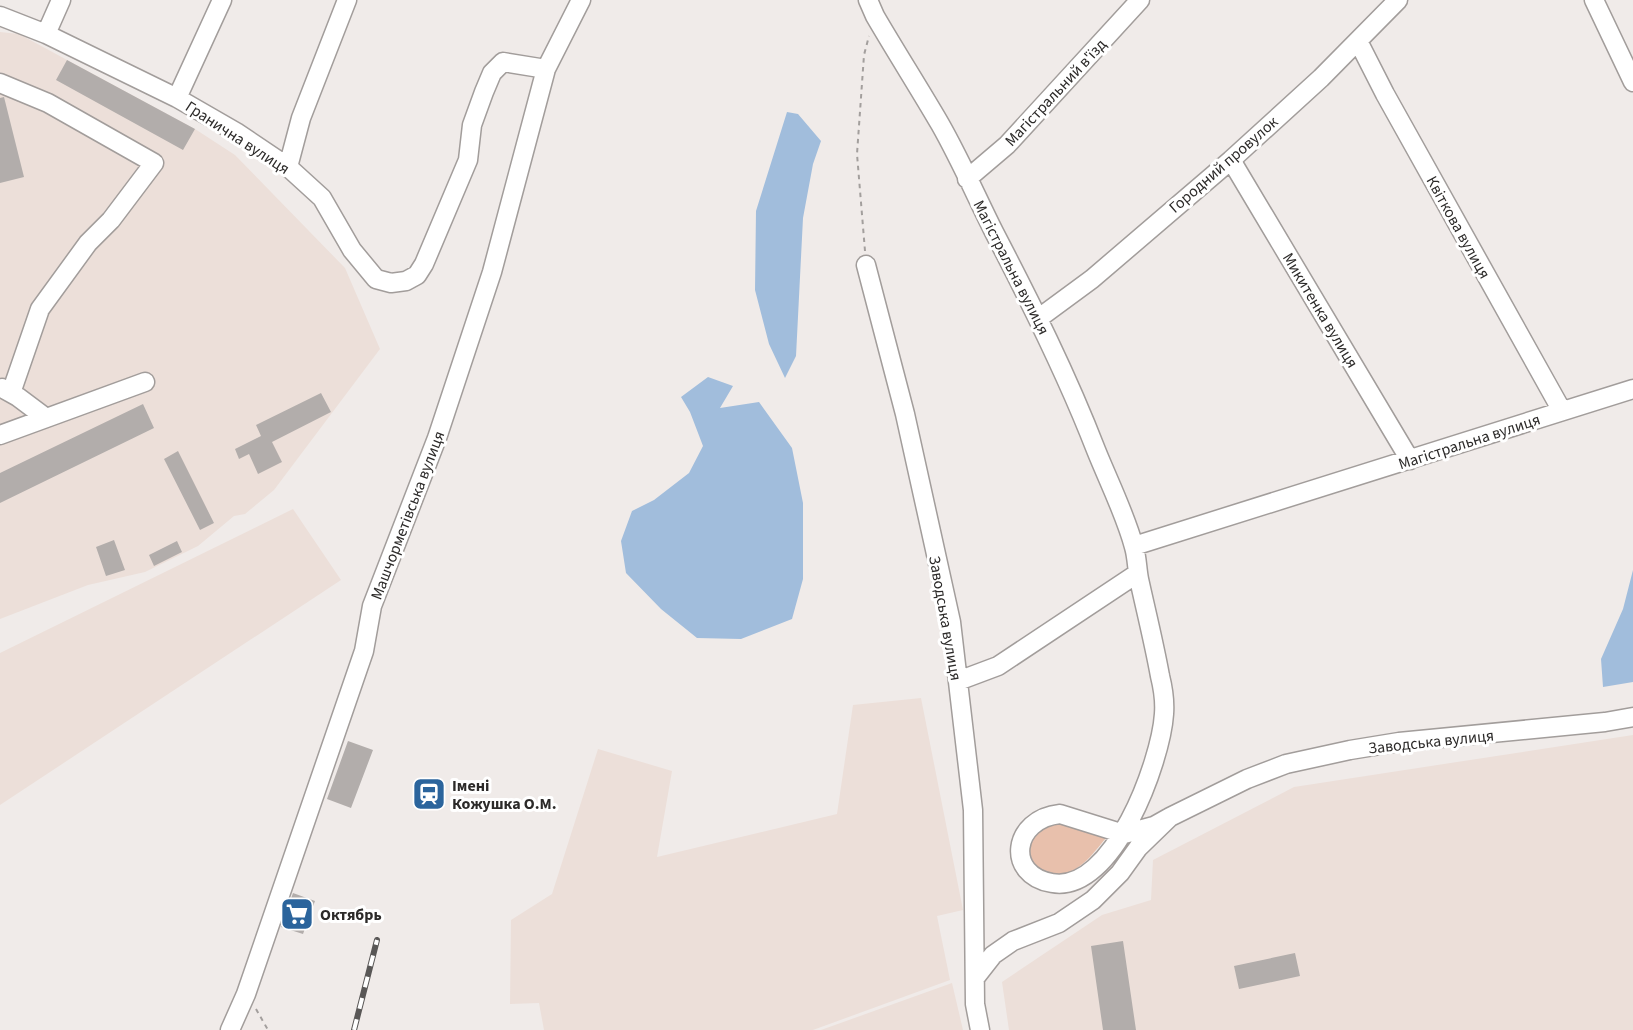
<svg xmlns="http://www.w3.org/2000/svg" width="1633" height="1030" viewBox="0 0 1633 1030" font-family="'Source Sans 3',sans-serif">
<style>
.built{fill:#ecdfd9}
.green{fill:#e8c0ac}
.water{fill:#a1bddc}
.building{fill:#b2adab}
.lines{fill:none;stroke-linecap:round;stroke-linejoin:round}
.minor-casing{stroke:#a29d9b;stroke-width:21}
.path{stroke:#a39f9d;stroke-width:2;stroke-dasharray:4.5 4.5;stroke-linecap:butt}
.minor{stroke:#fff;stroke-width:18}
.rail-casing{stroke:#595756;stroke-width:6}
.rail{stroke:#fff;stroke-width:4;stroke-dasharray:11;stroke-linecap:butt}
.labels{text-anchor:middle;stroke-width:6;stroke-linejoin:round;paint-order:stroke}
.street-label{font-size:16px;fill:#2c2a29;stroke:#fff}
.poi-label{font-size:16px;font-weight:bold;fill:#2c2a29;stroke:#fff;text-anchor:start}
</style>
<rect width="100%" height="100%" fill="#f0ebe9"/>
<!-- built -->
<path class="built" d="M0,32L19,34L195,129L235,155L345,268L380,349L274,490L245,514L234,516L198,546L145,572L88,585L0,619Z
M293,509L341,580L0,805V653Z
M921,698L963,910L937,916L950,980L813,1030H544L539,1003L510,1004L511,920L552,894L598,749L672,771L657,857L837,814L853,705Z
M1633,735V1030H1009L1002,982L1102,915L1151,900L1153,860L1294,787Z
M952,983L963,1030H821Z"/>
<!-- green -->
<path class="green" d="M1059,823L1106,838C1096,850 1086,864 1072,871C1038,889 1003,836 1059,823Z"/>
<!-- water -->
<path class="water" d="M787,112L798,114L821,141L813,164L803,218L796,356L785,378L769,344L755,290L756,211Z
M708,377L733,386L720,408L759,402L792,448L803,503V579L792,619L741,639L697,638L661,609L626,573L621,541L632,511L654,500L689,473L703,446L690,412L681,397Z
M1633,570V682L1603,687L1601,659L1623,609Z"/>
<!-- building -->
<path class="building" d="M67,60L195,129L183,150L56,80Z
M4,97L24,177L0,183V98Z
M321,393L331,412L272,442L282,462L258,474L249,454L239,459L235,449L261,436L256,425Z
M143,404L154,428L0,503V473Z
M178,451L214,523L200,530L164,459Z
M114,540L125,570L106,576L96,547Z
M177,541L182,552L154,566L149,555Z
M348,741L373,750L351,808L327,799Z
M293,893L315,901L303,934L281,927Z
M1123,941L1136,1030H1103L1091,946Z
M1295,953L1300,976L1239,989L1234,966Z"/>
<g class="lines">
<!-- minor casing -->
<g class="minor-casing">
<path id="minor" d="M868,0L875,16C896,52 919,88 940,124C960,159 976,196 994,232C1031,303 1067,375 1096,450C1108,480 1126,516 1134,547C1137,557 1137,569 1139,579C1146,611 1154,643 1160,676C1163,688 1165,701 1164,714C1161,761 1113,894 1052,883C1005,875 1012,819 1060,814L1124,834L1154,826L1170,817
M1594,0L1633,82
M0,16L46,34L177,98L236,132L288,167L322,198L352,250L376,279L391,283L406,281L417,275L424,264L468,160L472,125L484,92L492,73L503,62L546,69
M46,34L61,0
M1358,41L1385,94L1562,411
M0,83L48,103L154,163L111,220L88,243L40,309L11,393
M177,98L222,0
M1231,160L1410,460
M288,167L301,118L347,0
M967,179L1007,145L1140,0
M866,265L905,414L951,622L973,810L975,1004L980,1030
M1039,318L1092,279L1231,160L1321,78L1398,0
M2,388L18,397L46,418
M0,435L145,382
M1134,546L1633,389
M958,681L998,666L1138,573
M975,978L993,955L1013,941L1059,923L1093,900L1120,873L1138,848L1170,817L1247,779L1286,764L1350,750L1399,742L1605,722L1633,717
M230,1030L246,994L364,651L372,606L437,438L492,272L546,69L581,0"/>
</g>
<!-- path -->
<path class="path" d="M865,251L857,154L864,55L869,36
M256,1009L268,1030"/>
<!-- minor -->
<use href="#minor" class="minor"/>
<!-- rail casing -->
<g class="rail-casing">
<path id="rail" d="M354,1030L377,940"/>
</g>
<!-- rail -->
<use href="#rail" class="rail"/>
</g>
<!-- icons -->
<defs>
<g id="station-square" transform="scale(1.725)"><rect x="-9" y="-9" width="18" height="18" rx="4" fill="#2b649c" stroke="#fff"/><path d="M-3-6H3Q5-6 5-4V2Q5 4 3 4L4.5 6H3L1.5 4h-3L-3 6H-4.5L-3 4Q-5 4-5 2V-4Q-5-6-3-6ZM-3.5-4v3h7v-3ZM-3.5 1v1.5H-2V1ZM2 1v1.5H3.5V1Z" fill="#fff"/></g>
<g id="supermarket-square" transform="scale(1.725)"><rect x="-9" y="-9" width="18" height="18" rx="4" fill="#2b649c" stroke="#fff"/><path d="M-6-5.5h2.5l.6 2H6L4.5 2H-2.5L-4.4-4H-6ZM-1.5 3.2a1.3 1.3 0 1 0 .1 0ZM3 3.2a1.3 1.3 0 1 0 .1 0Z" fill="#fff"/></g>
</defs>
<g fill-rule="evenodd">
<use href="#station-square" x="429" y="794"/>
<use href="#supermarket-square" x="297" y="914"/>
</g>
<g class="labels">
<!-- street labels -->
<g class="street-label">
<text transform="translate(1055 92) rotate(-47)" y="6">Магістральний в'їзд</text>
<text transform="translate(238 137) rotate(33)" y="6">Гранична вулиця</text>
<text transform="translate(1223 164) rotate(-41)" y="6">Городний провулок</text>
<text transform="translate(1459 227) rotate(61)" y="6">Квіткова вулиця</text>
<text transform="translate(1012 267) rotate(63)" y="6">Магістральна вулиця</text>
<text transform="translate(1321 310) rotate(59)" y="6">Микитенка вулиця</text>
<text transform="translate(1469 441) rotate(-18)" y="6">Магістральна вулиця</text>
<text transform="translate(407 515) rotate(-69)" y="6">Машчорметівська вулиця</text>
<text transform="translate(946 618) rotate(80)" y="6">Заводська вулиця</text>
<text transform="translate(1431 741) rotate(-6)" y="6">Заводська вулиця</text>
</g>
<!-- poi labels -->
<g class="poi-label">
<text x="452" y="791">Імені<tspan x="452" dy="18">Кожушка О.М.</tspan></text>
<text x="320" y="920">Октябрь</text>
</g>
</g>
</svg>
